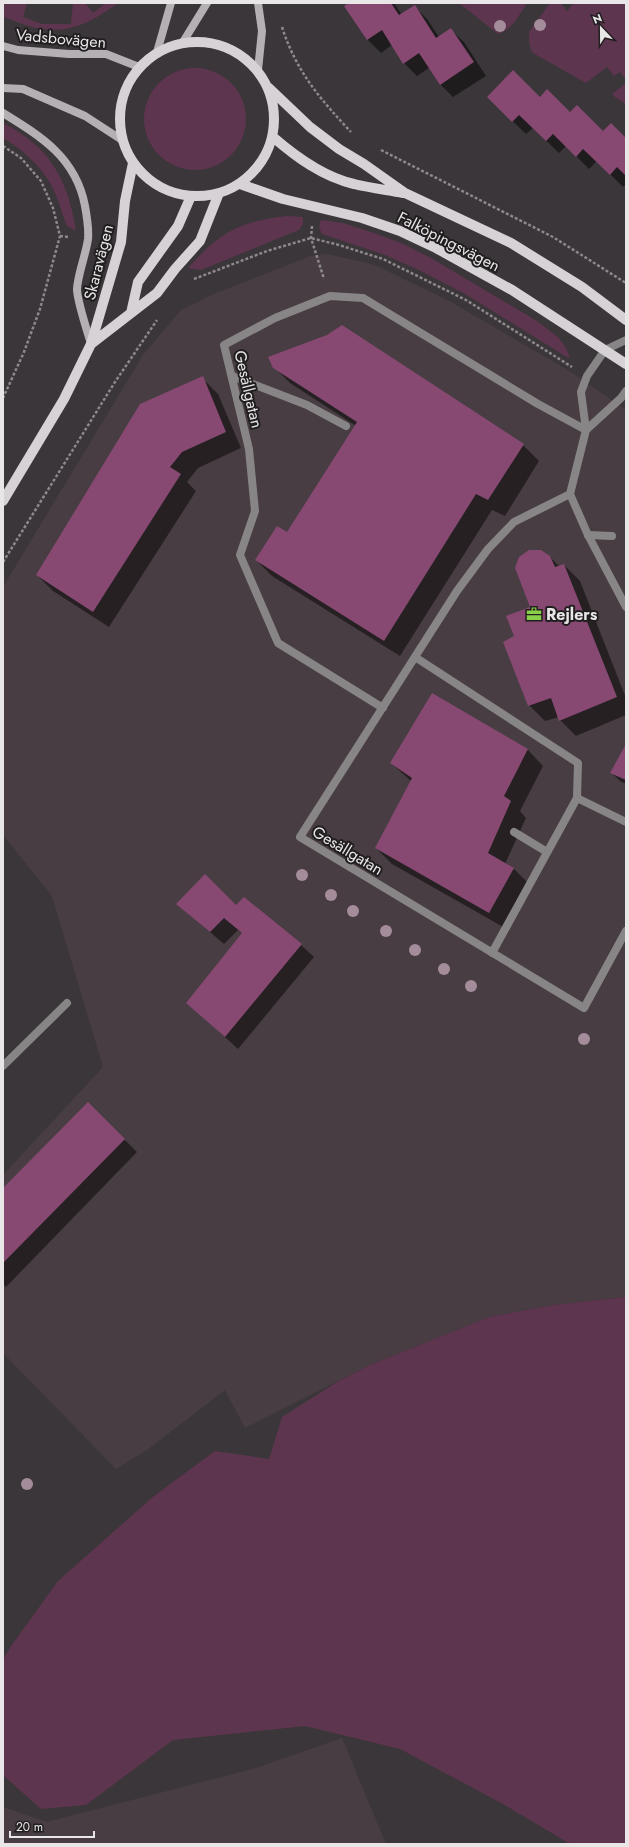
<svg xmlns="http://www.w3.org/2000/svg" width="629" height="1847" viewBox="0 0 629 1847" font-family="Jost,sans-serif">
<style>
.built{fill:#483d43}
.green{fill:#5e354e}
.shadow{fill:#0007}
.building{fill:#874971}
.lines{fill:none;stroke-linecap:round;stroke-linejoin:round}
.path{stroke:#8c888b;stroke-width:2.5;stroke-dasharray:3 2;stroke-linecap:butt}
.lane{stroke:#888586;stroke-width:8}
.street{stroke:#888586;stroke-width:8}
.secondary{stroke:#b5b0b3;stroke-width:8}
.primary{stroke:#d7d2d5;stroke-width:10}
.tree{fill:#a48c9a}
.labels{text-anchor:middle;stroke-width:4;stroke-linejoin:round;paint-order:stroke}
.street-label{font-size:16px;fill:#e9e6e8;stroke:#201e1f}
.poi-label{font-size:16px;font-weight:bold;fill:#e9e6e8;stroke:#201e1f;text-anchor:start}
</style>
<rect width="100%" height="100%" fill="#3b3639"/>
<!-- built -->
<path class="built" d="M327,254L375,265L451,302L568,370L626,410V1297L553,1305L489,1317L370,1365L245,1428L225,1390L147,1450L116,1469L3,1353V1175L103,1067L52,896L3,835V587L143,355L181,310L216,293L311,256Z
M342,1738L386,1844H3V1807L47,1822L256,1768Z"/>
<!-- green -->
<path class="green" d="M4,3H27L23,17L42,24H71L73,3H85L93,13L106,3H118C93,21 73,33 41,29C29,27 15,21 3,17Z
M459,3H527C520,14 511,31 498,34Z
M550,3H561L567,11L574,3H626V80L620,72L614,76L607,67L586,83L533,53L531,50L529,42V32Z
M144 119a51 51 0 1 1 102 0a51 51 0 1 1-102 0Z
M626,83V104L616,98L612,94Z
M3,123C50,147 68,179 76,231L67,226C62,215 60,204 55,193C46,171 24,150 3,138Z
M288,216L303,217V224L299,230L201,270L188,268C220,232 240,221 288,216Z
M321,220L343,223L374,233L401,243L431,258L537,321L558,337L566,348L570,359L465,294L421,271L385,255L322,234L319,227Z
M626,1297V1844H570L503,1804L400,1749L305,1726L173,1740L86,1805L41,1809L3,1775V1660L11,1646L58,1581L154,1496L215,1451L269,1459L282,1417L337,1382L370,1365L489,1317L553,1305Z"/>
<!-- shadow -->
<path class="shadow" d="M351,3H394L402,15L414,6L427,19L439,37L451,30L464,42L486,76L453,97L440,84L429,68L417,76L404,63L392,45L381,53L368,40L346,7Z
M488,97L540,98L603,132L626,139V184L623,187L597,161L589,169L566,146L559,153L533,128L526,134Z
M274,367L523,445L539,461L505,516L492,510L400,656L272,576L256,560L287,534L356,426L290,383Z
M202,378L218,394L241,448L198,468L187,482L196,491L109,627L53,591L37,575Z
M550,557L560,567L564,565L580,581L626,698V715L576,736L560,720L559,717L545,721L529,705L515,636L531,607Z
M626,746V784L620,781L611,772Z
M528,750L543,766L520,811L526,818L505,864L514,869L530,885L505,928L392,864L376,848L412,782L391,763Z
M177,904L236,907L301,945L314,957L238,1049L188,1003L243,934L238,930L224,944Z
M88,1103L137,1152L6,1287L3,1284V1190Z"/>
<!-- building -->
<path class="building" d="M349,3H391L399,15L415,5L436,38L451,28L474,62L440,85L419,53L403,64L382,30L367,40L344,6Z
M513,70L540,97L547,89L570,112L577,105L603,131L611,123L626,138V176L617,167L610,175L583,149L576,157L553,134L546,141L519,115L512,122L487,97Z
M342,325L524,444L488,500L476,494L384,641L255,560L277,526L287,532L357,422L273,368L268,357L327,335Z
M203,376L226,432L182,452L170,467L181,474L93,612L36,575L140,404Z
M529,550H541L550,556L555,567L564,564L617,697L559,721L551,698L528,706L503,642L514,636L506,616L530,607L515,568L519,557Z
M432,693L528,749L504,796L511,801L488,853L514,868L489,913L375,848L412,778L390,763Z
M626,744V780L610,773Z
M205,874L236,905L244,897L302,944L225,1037L186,1003L242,933L224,918L210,932L176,904Z
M88,1102L125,1139L3,1263V1188Z"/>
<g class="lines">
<!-- path -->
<path class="path" d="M282,27C296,71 320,99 351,132
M3,146L21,158L41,181L53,208L60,236L40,309L24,352L3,398
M381,150L553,237L626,283
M312,226L311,238L324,279
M60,236L69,237
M194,279L267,251L311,238L339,245L383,259L466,300L572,367
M3,562L115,382L157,320"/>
<!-- lane -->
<path class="lane" d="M232,376L307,405L346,426
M588,535L612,536
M514,832L547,852"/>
<!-- street -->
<path class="street" d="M626,340L605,350L587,376L581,392L586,430L570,494L514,522L488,549L457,591L300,837L584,1008L626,931
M586,430L621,398L626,391
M570,494L588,535L626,607
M415,657L578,763L577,798L626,822
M383,708L278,643L240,555L255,511L249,449L224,345L275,318L330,296L363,298L538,404L586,430
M492,953L577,798
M3,1066L67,1003"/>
<!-- secondary -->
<path class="secondary" d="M258,3L262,31L258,70
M183,42L207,3
M3,46L18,50L69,54H106L139,67
M157,52L171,3
M3,88L23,89L85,116L122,140
M3,113C42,137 76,158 85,206C87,217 89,229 88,239C86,254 77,277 77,290C78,304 87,330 91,344"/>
<!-- primary -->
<path class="primary" d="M120 119a77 77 0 1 1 154 0a77 77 0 1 1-154 0Z
M269,88L310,127L339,149L364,164L405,193L511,243L582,287L626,320
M273,137C296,157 323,177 354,184C370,188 387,190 403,193
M240,184L283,199L362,218L400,231L436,248L512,290L626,364
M131,313L138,282L178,226L191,196
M91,344L157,293L175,269L200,241L219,193
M3,501L64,399L91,344L121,242L125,201L133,163"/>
</g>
<!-- trees -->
<g class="tree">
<circle cx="540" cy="25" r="6"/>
<circle cx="500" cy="26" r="6"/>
<circle cx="302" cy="875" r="6"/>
<circle cx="331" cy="895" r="6"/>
<circle cx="353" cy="911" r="6"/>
<circle cx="386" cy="931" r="6"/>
<circle cx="415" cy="950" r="6"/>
<circle cx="444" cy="969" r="6"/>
<circle cx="471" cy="986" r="6"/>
<circle cx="584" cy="1039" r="6"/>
<circle cx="27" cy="1484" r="6"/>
</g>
<!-- icons -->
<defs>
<g id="office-bare" transform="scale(1.2)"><path d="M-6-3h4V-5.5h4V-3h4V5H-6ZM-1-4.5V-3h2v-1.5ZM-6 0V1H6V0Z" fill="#89cf49" stroke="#201e1f" stroke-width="2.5" paint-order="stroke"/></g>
</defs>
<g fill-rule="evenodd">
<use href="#office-bare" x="534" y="614"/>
</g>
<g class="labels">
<!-- street labels -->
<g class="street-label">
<text transform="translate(61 38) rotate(5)" y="6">Vadsbovägen</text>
<text transform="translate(449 241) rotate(27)" y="6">Falköpingsvägen</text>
<text transform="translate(98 262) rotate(-76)" y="6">Skaravägen</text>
<text transform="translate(249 389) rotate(77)" y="6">Gesällgatan</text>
<text transform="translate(348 850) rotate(31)" y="6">Gesällgatan</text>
</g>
<!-- poi labels -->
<g class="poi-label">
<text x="546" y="620">Rejlers</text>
</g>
</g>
<!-- border -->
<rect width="629" height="1847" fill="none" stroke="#e9e6e8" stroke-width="8"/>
<!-- north arrow -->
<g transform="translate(601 28) rotate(338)" stroke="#201e1f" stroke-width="3" paint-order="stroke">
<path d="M0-3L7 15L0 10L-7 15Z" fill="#e9e6e8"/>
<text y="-6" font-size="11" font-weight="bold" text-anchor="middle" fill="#e9e6e8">N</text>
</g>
<!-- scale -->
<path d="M10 1831v6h84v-6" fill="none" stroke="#e9e6e8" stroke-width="2"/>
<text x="16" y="1831" font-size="12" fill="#e9e6e8" stroke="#201e1f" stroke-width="3" paint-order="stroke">20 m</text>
</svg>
